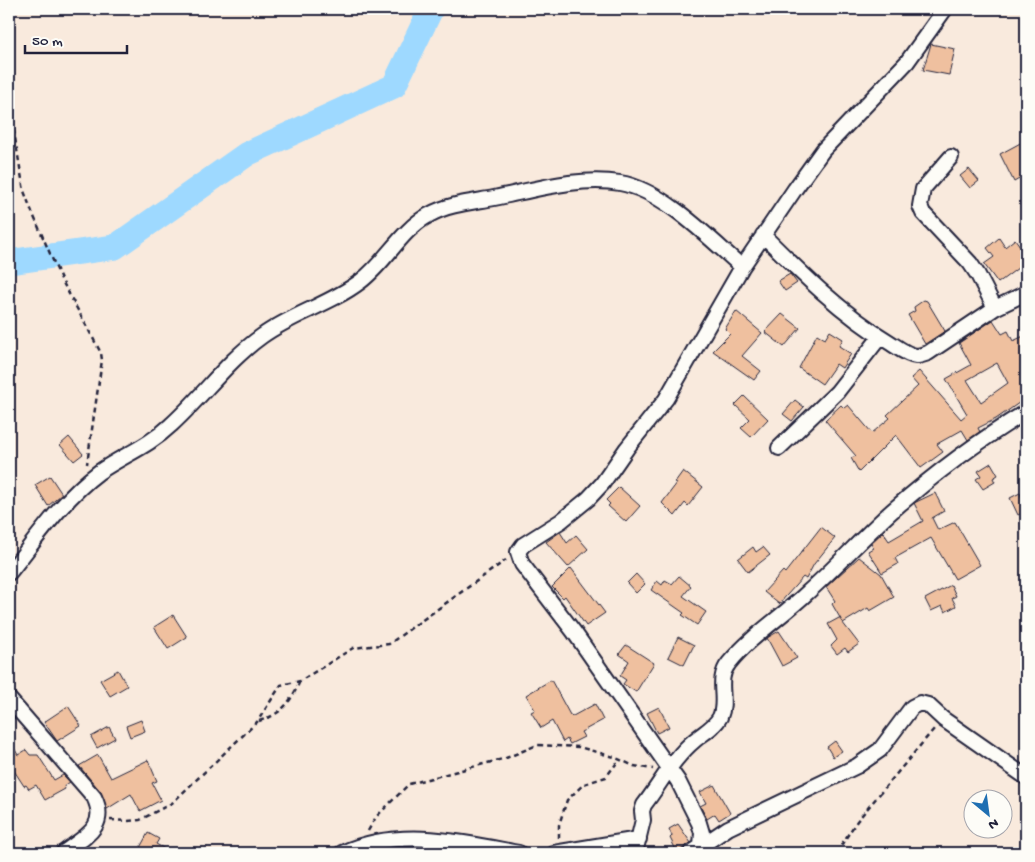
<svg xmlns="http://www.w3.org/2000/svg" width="1035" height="862" viewBox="0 0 1035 862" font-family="'Gochi Hand',sans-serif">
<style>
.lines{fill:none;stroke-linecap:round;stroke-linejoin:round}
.river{stroke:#9ed9ff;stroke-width:25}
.building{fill:#efc09f;stroke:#22223b;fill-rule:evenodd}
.minor-casing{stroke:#22223b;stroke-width:18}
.path{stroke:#22223b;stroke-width:2.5;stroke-dasharray:5 4;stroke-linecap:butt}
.minor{stroke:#fdfcf7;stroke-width:14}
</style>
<rect width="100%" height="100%" fill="#f9eadd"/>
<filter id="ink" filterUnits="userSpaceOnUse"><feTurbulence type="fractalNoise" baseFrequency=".02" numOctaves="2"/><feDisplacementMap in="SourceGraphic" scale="10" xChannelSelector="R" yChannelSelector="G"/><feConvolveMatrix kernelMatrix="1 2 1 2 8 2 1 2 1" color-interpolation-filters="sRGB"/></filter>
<g filter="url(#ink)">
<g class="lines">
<!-- river -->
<path class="river" d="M9,262L115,247L247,154L394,86L431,9"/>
</g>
<!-- building -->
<path class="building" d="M931,44L955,49L949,75L923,70Z
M1026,140V175L1014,182L1000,154Z
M969,169L979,181L970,188L960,176Z
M999,238L1005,247L1015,239L1020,246L1026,241V262L998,283L984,264L994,257L987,248Z
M790,274L797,283L785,291L778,281Z
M924,300L927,301L945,331L925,344L908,315L915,311L914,307Z
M736,311L762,333L742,356L761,371L754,380L713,351L730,334L725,329Z
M782,314L800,328L784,347L765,332Z
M993,320L1002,334L1008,331L1013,341L1026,335V398L996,419L978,428L980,432L968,440L962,430L937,444L943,452L921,468L896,435L859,472L851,458L856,456L825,420L841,405L844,408L848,405L872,433L890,418L887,415L918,386L911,378L919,371L961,419L967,414L946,379L971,365L959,343ZM997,363L1008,383L981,402L967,380Z
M830,331L843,339L839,346L851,354L842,368L836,364L822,384L799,368L817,334L825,339Z
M744,396L768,419L751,437L741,428L750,419L735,405Z
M795,400L804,407L792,421L783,414Z
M69,437L83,454L74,461L60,445Z
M991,463L998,475L993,478L995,482L983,489L976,479L981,476L978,471Z
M683,471L703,487L688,506L685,503L675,516L662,503L677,483L675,482Z
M50,476L62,494L48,506L35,485Z
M619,487L640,506L626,522L608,506L610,504L606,500Z
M935,493L944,511L932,518L938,530L955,522L980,565L955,579L931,538L895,558L898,564L882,573L868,551L873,548L871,543L883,532L889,541L923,521L914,503Z
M1020,493L1026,511L1018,515L1010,498Z
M821,527L835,538L814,564L806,579L803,577L779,604L764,592L783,571L785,573Z
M560,532L567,543L576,535L588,549L568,567L546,542Z
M753,547L756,552L763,547L770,555L748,572L738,559Z
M859,557L881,574L894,597L870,611L868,608L843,623L832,604L835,601L826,587Z
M571,568L605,613L586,626L565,596L563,598L552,587Z
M636,574L645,584L636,593L627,583Z
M679,576L691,586L683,596L706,612L697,625L682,615L684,613L651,590L657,581L662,585L665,580L672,584Z
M951,585L956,596L952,598L956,606L945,612L942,606L931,611L925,599Z
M173,615L187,637L168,649L154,627Z
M839,618L859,644L848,652L845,648L837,654L831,646L837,640L828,624Z
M779,631L797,658L782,666L767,638Z
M678,637L694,645L684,665L668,657Z
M626,645L654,663L636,692L623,684L626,680L620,676L629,661L619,654Z
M118,670L127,686L110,696L100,680Z
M551,680L570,715L573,716L595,704L603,720L581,732L584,737L570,744L567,739L563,742L552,721L541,728L531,712L535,710L526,695Z
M68,706L81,726L57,741L44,722Z
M659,707L669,727L657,733L647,713Z
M141,720L145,731L130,737L126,726Z
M109,727L115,738L97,748L91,737Z
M9,739L18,755L26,750L30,755H38L54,780L63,775L70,782L64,786L65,789L45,800L36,785L29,789L26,785L24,786L9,763Z
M835,741L842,751L833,757L827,747Z
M98,755L111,778L148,760L157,781L152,783L161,800L140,811L131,794L107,809L101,792L79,766Z
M714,785L730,813L719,820L715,814L707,819L700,806L706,803L700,792Z
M678,824L691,843L677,852L670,838L672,836L669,829Z
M148,833L159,839L156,844L172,853H137Z"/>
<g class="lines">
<!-- minor casing -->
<g class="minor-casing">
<path id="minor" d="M951,157L923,189L920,206L923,213L970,263L978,275L995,308
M763,235C802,274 841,313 889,342C897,347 907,355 916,356C920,356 925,354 928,353L995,308L1026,293
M779,448L837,392L880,337
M9,573C37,538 63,499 99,472C124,455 149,446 171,425C202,397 228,360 262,336C292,314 331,304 361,281C386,262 401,230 429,215C448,204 473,202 494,198C534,190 579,176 620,183C663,190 710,239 742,267
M9,699L94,797C109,827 84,837 63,853
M701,845L702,833L699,823L678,781L574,632L522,564L518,552L523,545L561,521L588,499L602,484L627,448L666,399L742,267L795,189L823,150L907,62L945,9
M342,853C399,827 460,842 519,853
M554,853L639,839
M635,853L643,820L642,811L644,805C661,783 673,758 695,740C703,733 715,727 720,717C728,699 715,680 729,663C752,635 782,617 808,592C837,566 863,537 892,511C932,476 981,439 1026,412
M691,853L728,828L857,766L880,750L912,707L920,703L928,705L943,719L1026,777"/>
</g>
<!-- path -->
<path class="path" d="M9,103L24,191L32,212L61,279L101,353L102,360L87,464
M259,721C282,714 290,703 300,681
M110,820L128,821L140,820L172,803L257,722L281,685L300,681L353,648L389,644L506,560
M368,831L376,817L409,784L506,758L537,745L579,747L614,757L634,766L653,769
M559,838V825L567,800L584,784L606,777L619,760
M836,853L857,821L934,729"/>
<!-- minor -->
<use href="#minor" class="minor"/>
</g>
</g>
<!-- margin -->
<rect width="1035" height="862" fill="none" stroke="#fdfcf7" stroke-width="30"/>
<rect x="15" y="15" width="1005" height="832" fill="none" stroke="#22223b" stroke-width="2" filter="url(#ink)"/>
<!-- north arrow -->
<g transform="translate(988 814) rotate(151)"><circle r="24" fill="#fdfcf7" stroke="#a5a5ac"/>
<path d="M0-4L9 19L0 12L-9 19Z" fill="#1f6fb2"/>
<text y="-8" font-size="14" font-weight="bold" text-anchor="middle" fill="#22223b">N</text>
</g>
<!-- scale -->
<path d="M25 45v8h102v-8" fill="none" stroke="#22223b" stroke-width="2.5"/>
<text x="32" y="45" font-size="15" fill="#22223b" stroke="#fdfcf7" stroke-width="4" paint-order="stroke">50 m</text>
</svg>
